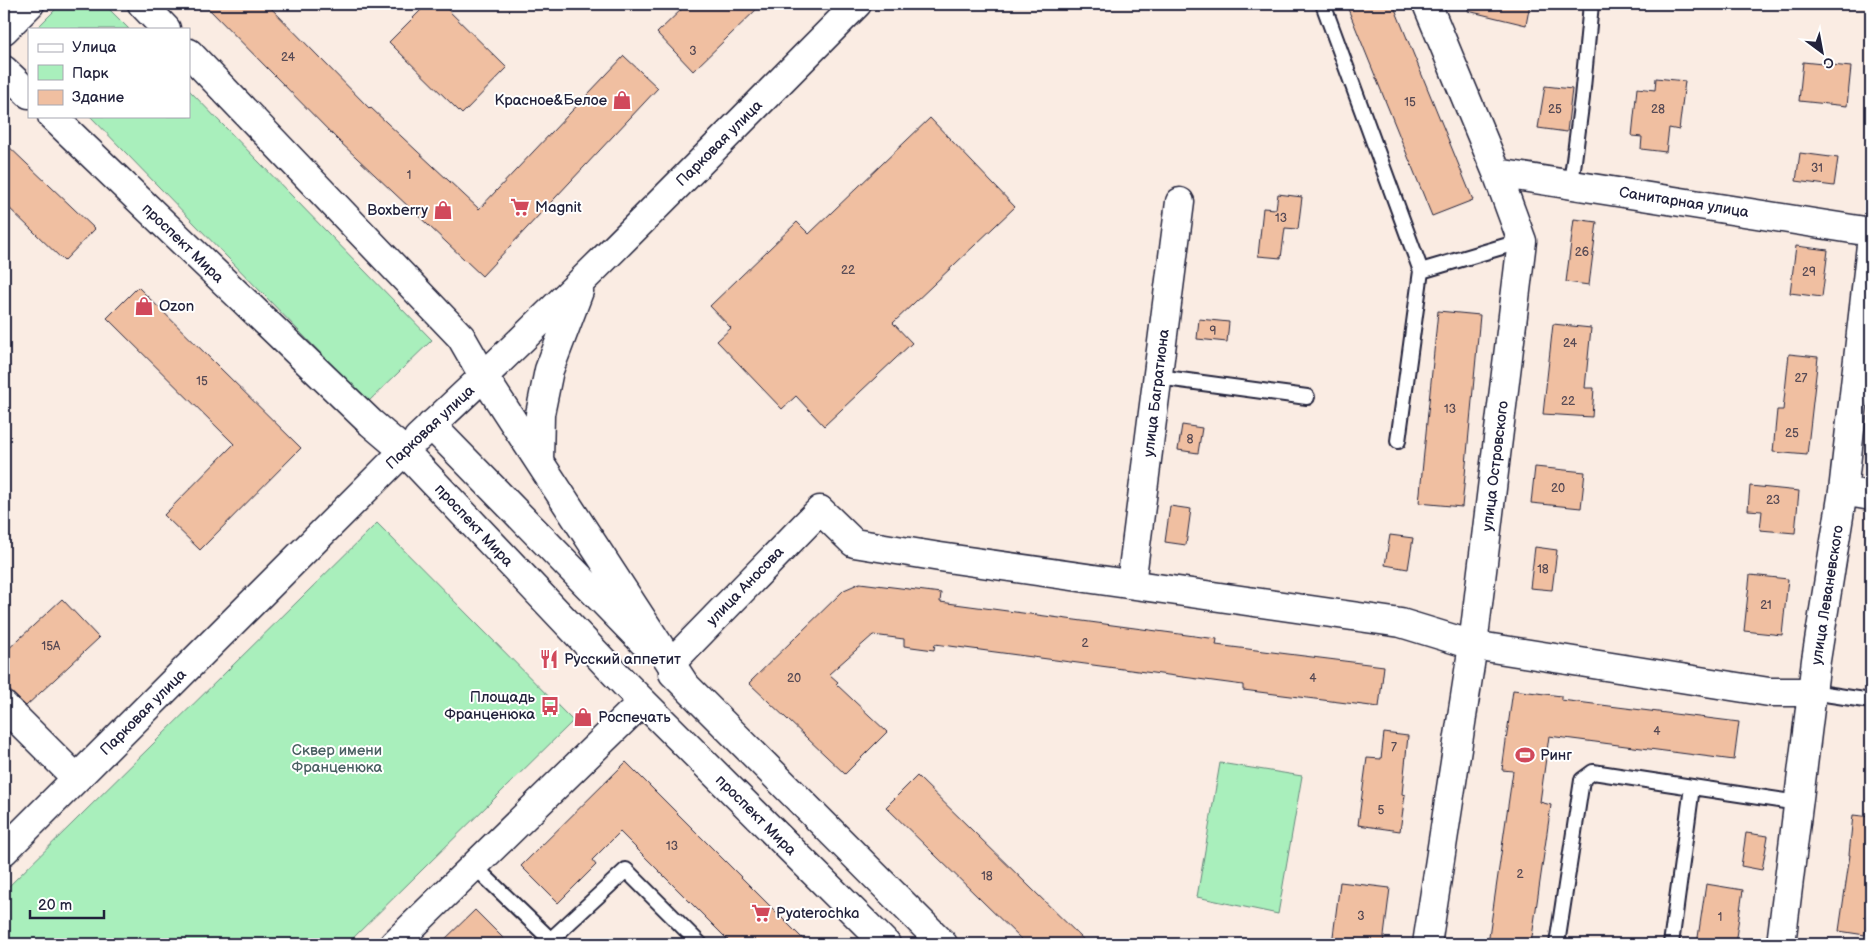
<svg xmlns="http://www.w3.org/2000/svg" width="1875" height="948" viewBox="0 0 1875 948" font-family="'Balsamiq Sans',sans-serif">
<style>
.green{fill:#a9efbc;stroke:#66887c}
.building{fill:#f0bfa1;stroke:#22223b}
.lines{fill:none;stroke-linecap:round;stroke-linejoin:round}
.service-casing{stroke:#22223b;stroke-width:18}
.minor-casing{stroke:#22223b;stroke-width:31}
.secondary-casing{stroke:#22223b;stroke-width:31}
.service{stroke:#fff;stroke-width:14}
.minor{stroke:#fff;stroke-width:28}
.secondary{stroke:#fff;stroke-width:28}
.labels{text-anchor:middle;stroke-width:4;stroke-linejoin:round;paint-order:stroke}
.number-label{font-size:12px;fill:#564954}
.poi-label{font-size:15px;fill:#22223b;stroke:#fff;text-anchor:start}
.street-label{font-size:15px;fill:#22223b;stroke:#fff}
.park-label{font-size:15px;fill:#4a6062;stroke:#fff}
</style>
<rect width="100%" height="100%" fill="#faece3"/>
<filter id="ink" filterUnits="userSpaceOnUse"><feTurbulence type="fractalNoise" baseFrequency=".02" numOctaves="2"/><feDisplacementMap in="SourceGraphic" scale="10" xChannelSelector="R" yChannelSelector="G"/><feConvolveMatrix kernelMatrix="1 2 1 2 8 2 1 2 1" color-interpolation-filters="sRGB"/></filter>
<g filter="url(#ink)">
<!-- green -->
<path class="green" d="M61,4H104L129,29H36Z
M189,90L432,340L368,402L90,116H189Z
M377,523L573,721L347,944H4V891Z
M1220,763L1302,776L1278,914L1197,897Z"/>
<!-- building -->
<path class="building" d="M204,4H267L370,109L371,108L479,209L624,56L658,88L482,276L339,141Z
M427,4H442L507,68L462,114L389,42Z
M687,4H762L693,71L657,33Z
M1346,4H1393L1473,200L1432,216Z
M1469,4H1530L1526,25L1468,11Z
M1803,62L1851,67L1847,106L1799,101Z
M1656,78L1685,81L1679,130L1669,128L1666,152L1641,149L1642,137L1632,136L1637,88L1655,90Z
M1545,86L1572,89L1567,132L1538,128Z
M930,118L1015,207L893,323L912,343L824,426L796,396L782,409L717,341L731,328L710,306L797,222L809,234Z
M4,142L95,229L64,261L4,203Z
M1800,153L1838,158L1834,186L1796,181Z
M1278,194L1302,197L1298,229L1285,228L1281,258L1258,256L1263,208L1276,209Z
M1574,219L1597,222L1589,285L1566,282Z
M1796,246L1828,250L1822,297L1790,293Z
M138,287L301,448L200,550L164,515L234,444L107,318Z
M1438,311L1480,315L1462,507L1419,503Z
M1199,319L1229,322L1227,342L1197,339Z
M1553,324L1591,328L1585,388H1594L1592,417L1543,414Z
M1789,354L1818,357L1807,455L1773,452L1777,410H1783Z
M1182,425L1202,428L1198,453L1178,450Z
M1535,467L1585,472L1581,508L1531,503Z
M1750,486L1799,491L1795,533L1760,530L1762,511L1748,510Z
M1170,506L1191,509L1186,545L1165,542Z
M1390,535L1413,538L1408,569L1385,565Z
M1535,547L1557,550L1552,590L1530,588Z
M1750,575L1788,579L1782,635L1744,631Z
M860,583L941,593L940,602L1217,639L1216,645L1384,666L1379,707L1243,690V685L935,644L934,650L904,646V639L873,635L829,674L838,682L836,684L887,732L845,774L749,683L844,590Z
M62,599L99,638L26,706L4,685V653Z
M1513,690L1561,696V700L1739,722L1734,760L1549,736L1540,802L1551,805L1531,944H1488L1513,771L1502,770Z
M1384,733L1408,736L1402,794L1405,795L1400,831L1358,825L1367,758L1381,759Z
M626,762L808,944H732L620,832L592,860L596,865L558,903L521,866Z
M917,776L1088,944H1026L886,807Z
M1853,815L1871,817V891L1865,935L1839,931L1850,855H1849Z
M1746,833L1768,836L1762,870L1741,866Z
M1340,882L1390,888L1383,944H1332Z
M1706,884L1743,890L1735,944H1697Z
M475,910L509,944H440Z"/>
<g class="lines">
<!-- service casing -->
<g class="service-casing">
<path id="service" d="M1323,4L1421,271L1398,441
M1571,184L1582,98L1591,4
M1421,271L1522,241
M1158,377L1307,397
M1812,692L1871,701
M474,866L551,940
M546,944L626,870L700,944
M1557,944L1582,780L1593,772L1798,803
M1671,944L1692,787"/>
</g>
<!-- minor casing -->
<g class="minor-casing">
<path id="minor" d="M1497,173L1871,232
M1843,491L1871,496
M1131,584L1180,202
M671,663L820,510L854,543L940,557L1401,623L1473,645L1769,692H1812
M4,706L76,778
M4,851L404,451
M394,944L642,702
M1427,944L1473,645L1522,241L1497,173L1427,4
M1781,944L1816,660L1843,491L1871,245"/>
</g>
<!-- secondary casing -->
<g class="secondary-casing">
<path id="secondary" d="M142,4L166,29
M4,30L30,4
M189,53L461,337L484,377L685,685
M4,70L29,94
M52,116L371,423L404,451L625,684L886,944
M431,425L643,642
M418,438C569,298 712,150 857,4
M539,461L540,414L549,370L579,291
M673,673L943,944"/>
</g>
<!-- service -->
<use href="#service" class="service"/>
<!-- minor -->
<use href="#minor" class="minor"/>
<!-- secondary -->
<use href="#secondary" class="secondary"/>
</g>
</g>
<!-- icons -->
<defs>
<g id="shop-bare" transform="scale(1.5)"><path d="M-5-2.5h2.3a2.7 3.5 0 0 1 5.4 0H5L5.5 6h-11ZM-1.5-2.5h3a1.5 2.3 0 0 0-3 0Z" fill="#d1495b" stroke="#fff" stroke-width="2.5" paint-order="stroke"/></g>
<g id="supermarket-bare" transform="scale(1.5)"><path d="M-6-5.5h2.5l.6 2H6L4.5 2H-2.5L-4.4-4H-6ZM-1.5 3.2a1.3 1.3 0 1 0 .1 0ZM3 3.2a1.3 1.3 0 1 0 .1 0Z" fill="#d1495b" stroke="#fff" stroke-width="2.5" paint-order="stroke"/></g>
<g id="restaurant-bare" transform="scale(1.5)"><path d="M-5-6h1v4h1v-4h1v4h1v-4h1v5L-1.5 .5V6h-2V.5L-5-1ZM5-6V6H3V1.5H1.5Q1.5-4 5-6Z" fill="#d1495b" stroke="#fff" stroke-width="2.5" paint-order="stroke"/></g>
<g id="bus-bare" transform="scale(1.5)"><path d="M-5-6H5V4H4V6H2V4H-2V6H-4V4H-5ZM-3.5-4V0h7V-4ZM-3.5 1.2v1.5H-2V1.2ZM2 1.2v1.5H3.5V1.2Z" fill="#d1495b" stroke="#fff" stroke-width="2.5" paint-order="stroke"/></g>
<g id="stadium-bare" transform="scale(1.5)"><path d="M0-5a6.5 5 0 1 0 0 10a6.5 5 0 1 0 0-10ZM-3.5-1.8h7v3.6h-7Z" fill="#d1495b" stroke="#fff" stroke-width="2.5" paint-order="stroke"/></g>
</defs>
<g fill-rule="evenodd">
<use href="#shop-bare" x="622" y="100"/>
<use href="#supermarket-bare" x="520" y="207"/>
<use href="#shop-bare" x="443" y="210"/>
<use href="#shop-bare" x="144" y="306"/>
<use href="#restaurant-bare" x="549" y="659"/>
<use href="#bus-bare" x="550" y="706"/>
<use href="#shop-bare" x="583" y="717"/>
<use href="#stadium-bare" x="1525" y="755"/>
<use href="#supermarket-bare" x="761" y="913"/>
</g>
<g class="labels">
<!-- number labels -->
<g class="number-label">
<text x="693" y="55">3</text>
<text x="288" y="61">24</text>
<text x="1410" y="106">15</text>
<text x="1555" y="113">25</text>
<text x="1658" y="113">28</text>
<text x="1817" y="172">31</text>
<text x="409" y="179">1</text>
<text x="1281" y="222">13</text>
<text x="1582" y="256">26</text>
<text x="848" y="274">22</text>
<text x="1809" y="276">29</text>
<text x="1213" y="335">9</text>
<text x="1570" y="347">24</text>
<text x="1801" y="382">27</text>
<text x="202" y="385">15</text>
<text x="1568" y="405">22</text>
<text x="1450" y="413">13</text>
<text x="1792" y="437">25</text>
<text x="1190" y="443">8</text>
<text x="1558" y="492">20</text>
<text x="1773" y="504">23</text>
<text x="1543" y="573">18</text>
<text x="1766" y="609">21</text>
<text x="1085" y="647">2</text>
<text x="51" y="650">15А</text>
<text x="794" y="682">20</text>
<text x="1313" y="682">4</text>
<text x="1657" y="735">4</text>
<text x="1394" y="751">7</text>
<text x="1381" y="814">5</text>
<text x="672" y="850">13</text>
<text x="1520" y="878">2</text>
<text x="987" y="880">18</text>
<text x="1361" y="920">3</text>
<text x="1720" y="921">1</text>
</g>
<!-- poi labels -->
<g class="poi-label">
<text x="607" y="105" text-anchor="end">Красное&amp;Белое</text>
<text x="535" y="212">Magnit</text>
<text x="428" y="215" text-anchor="end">Boxberry</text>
<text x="159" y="311">Ozon</text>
<text x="564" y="664">Русский аппетит</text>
<text x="535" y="702" text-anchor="end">Площадь<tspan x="535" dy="17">Франценюка</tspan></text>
<text x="598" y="722">Роспечать</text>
<text x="1540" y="760">Ринг</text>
<text x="776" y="918">Pyaterochka</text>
</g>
<!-- street labels -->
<g class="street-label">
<text transform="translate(719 143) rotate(-45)" y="5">Парковая улица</text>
<text transform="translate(1684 202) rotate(9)" y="5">Санитарная улица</text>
<text transform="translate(183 243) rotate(44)" y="5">проспект Мира</text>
<text transform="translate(1156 393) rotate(-83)" y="5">улица Багратиона</text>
<text transform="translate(430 427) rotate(-43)" y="5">Парковая улица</text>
<text transform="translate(1495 466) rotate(-83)" y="5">улица Островского</text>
<text transform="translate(474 525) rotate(47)" y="5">проспект Мира</text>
<text transform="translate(745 586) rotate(-46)" y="5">улица Аносова</text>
<text transform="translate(1827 595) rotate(-81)" y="5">улица Леваневского</text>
<text transform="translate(143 712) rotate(-45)" y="5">Парковая улица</text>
<text transform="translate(756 815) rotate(45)" y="5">проспект Мира</text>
</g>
<!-- park labels -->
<g class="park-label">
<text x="337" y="755">Сквер имени<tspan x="337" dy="17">Франценюка</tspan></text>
</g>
</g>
<!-- margin -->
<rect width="1875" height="948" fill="none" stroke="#fff" stroke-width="20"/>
<rect x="10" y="10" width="1855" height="928" fill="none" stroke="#22223b" stroke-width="2" filter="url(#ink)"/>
<!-- legend -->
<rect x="28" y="28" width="162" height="90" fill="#ffffff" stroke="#a7a7b1"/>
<rect x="38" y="44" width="25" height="8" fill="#ffffff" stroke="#a7a7b1"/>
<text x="72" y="52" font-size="15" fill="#22223b">Улица</text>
<rect x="38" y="65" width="25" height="15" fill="#a9efbc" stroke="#a7a7b1"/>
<text x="72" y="78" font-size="15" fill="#22223b">Парк</text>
<rect x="38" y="90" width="25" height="15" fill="#f0bfa1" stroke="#a7a7b1"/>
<text x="72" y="102" font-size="15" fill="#22223b">Здание</text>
<!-- north arrow -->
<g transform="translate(1822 52) rotate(148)" stroke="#ffffff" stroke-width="4" paint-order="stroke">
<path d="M0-4L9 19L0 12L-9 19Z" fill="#22223b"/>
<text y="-8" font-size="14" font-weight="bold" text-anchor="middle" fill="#22223b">С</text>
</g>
<!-- scale -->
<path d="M30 910v8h74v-8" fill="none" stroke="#22223b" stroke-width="2.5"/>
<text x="38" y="910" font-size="15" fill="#22223b" stroke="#ffffff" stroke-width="4" paint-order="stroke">20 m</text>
</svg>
